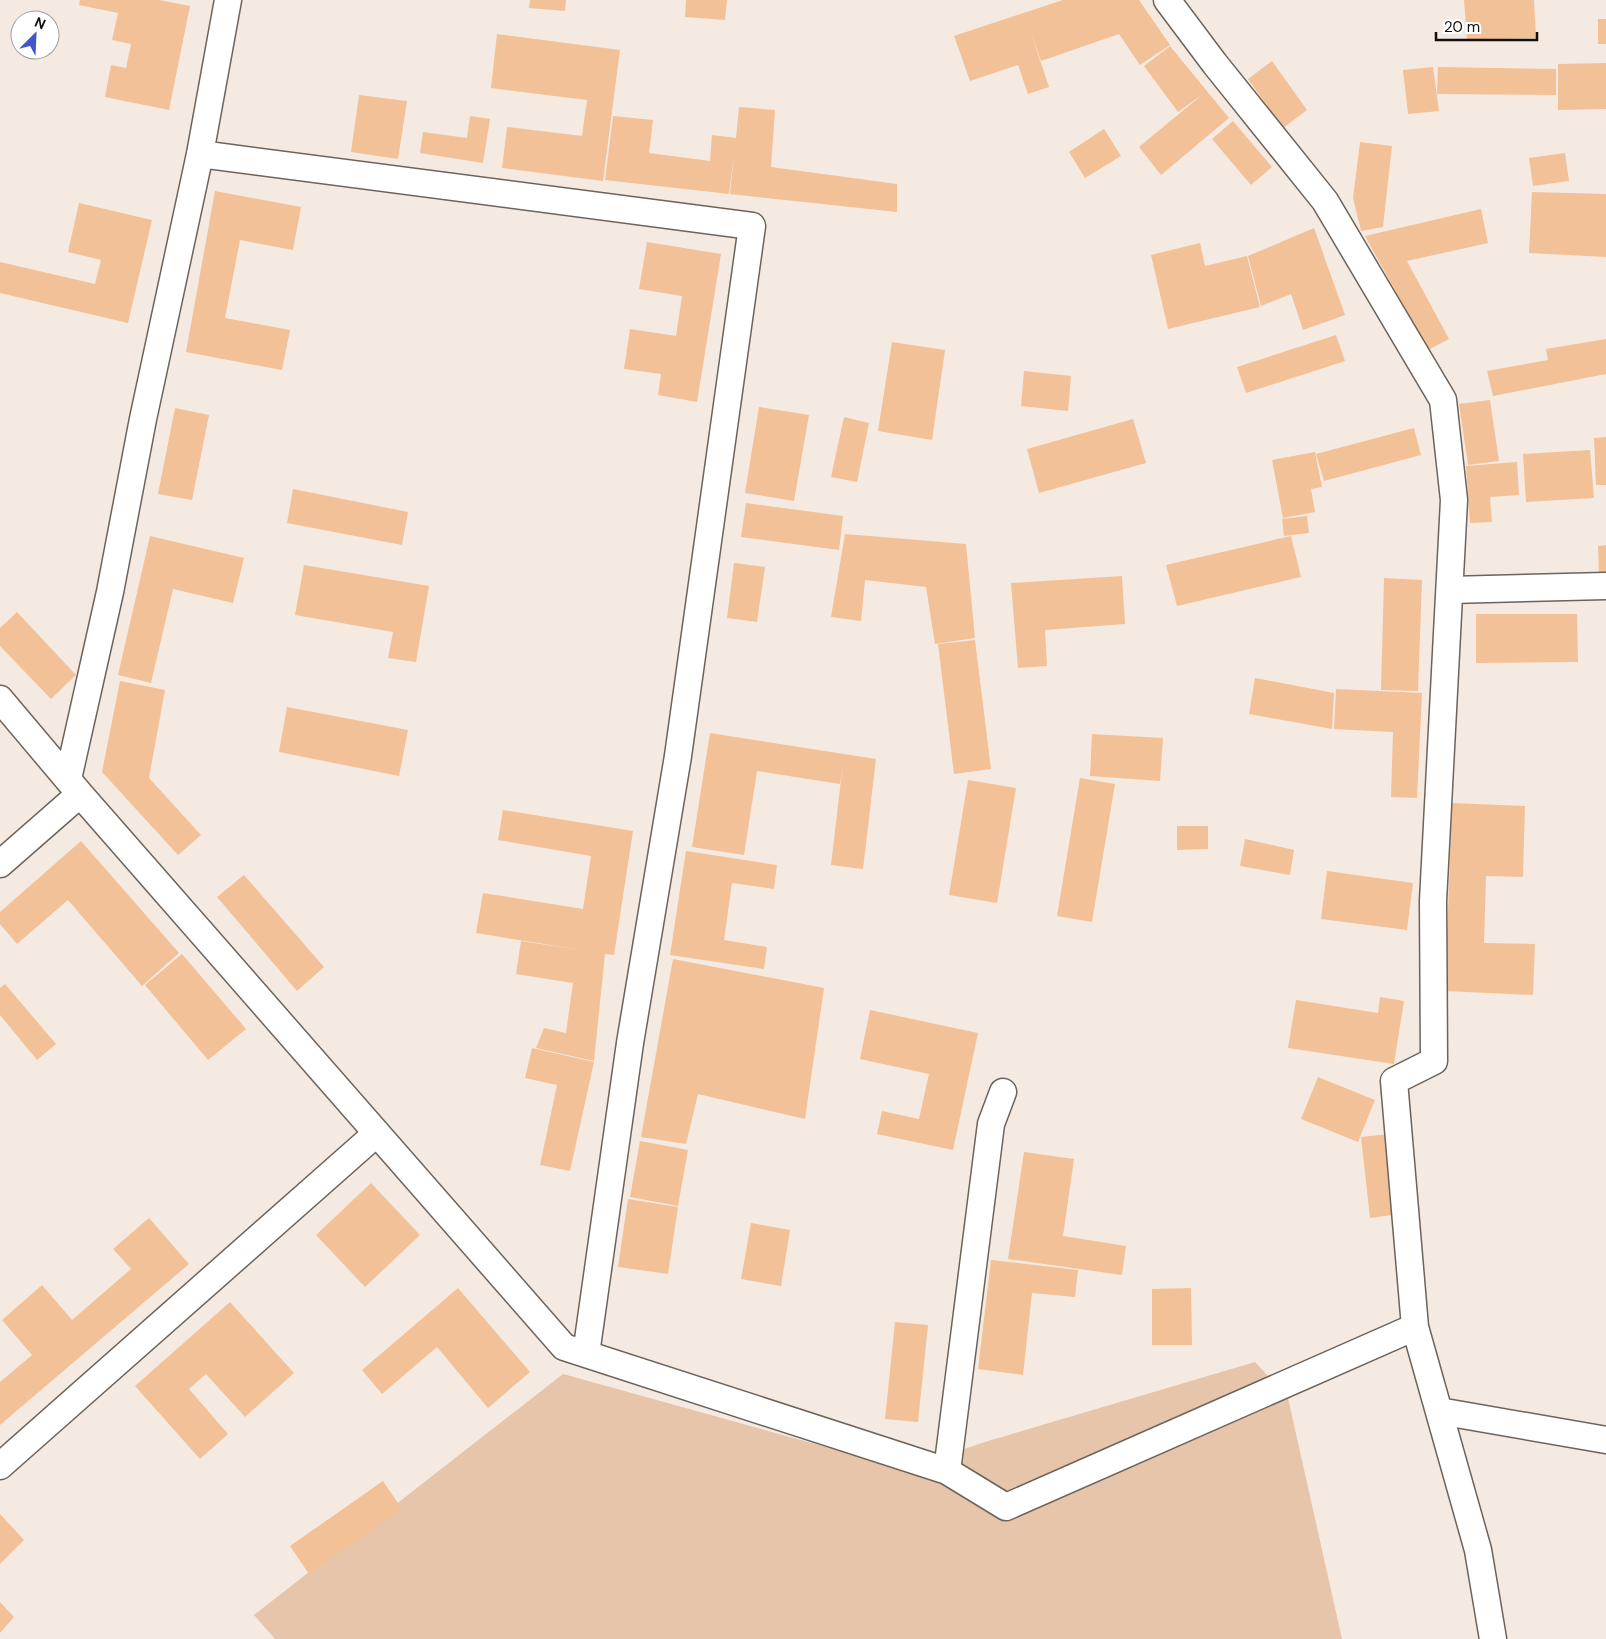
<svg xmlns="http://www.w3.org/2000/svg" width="1606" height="1639" viewBox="0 0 1606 1639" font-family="'DM Sans',sans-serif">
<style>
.green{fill:#e6c5aa}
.building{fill:#f3c197}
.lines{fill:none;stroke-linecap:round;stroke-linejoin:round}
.minor-casing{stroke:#6c635b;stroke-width:29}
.minor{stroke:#fff;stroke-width:26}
</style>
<rect width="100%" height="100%" fill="#f4eae1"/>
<!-- green -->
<path class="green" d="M1255,1362L1288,1398L1342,1639H275L254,1615L563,1374L905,1469L985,1442Z"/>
<!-- building -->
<path class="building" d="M80,0H159L190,6L169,110L105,97L111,65L126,68L131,44L112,40L118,13L79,5Z
M530,0H566L565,11L529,8Z
M686,0H727L725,20L685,17Z
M1063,0H1139L1170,45L1140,65L1119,34L1041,61L1030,30L1049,87L1028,94L1018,65L970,81L954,36Z
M1464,0H1534L1536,38L1467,40Z
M1598,19H1606V44H1598Z
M497,34L620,50L603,181L502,168L507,127L582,136L587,100L491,88Z
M1170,46L1229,118L1161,175L1139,147L1203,94L1178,112L1144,66Z
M1272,61L1307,110L1283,128L1248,79Z
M1606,63V109L1558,110V64Z
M1433,67L1439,111L1408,114L1403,70Z
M1438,67L1556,69V95L1437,94Z
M359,95L407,101L398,159L351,152Z
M739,107L775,110L771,167L897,184V212L730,194L734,153L729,194L605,180L613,116L653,120L649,153L710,161L712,135L736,138Z
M470,116L490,119L483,163L420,153L423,132L467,138Z
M1233,121L1272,167L1251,185L1212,139Z
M1104,129L1121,156L1085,178L1069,152Z
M1360,142L1392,146L1383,227L1361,231L1353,198Z
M1565,153L1569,181L1533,186L1529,158Z
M215,191L301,207L293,250L240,240L225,318L290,330L282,370L186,352Z
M1532,192L1606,194V257L1529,253Z
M79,203L152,220L128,323L0,293V262L95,284L101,260L68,252Z
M1481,209L1488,243L1407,261L1449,339L1428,350L1365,236Z
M1314,228L1345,315L1303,330L1291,294L1261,306L1248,256Z
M647,242L721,254L697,402L658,395L661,374L624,369L630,329L676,336L682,296L639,289Z
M1200,243L1205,266L1247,256L1260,307L1168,329L1151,255Z
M1336,335L1345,361L1246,393L1237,367Z
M1606,339V374L1493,396L1487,371L1548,360L1546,349Z
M892,342L945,350L932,440L878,431Z
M1024,371L1071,376L1068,411L1021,406Z
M1490,400L1499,461L1468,465L1459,404Z
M759,407L809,415L794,501L745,493Z
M175,408L209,415L192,500L158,494Z
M844,417L869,423L857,482L831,477Z
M1133,419L1146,463L1039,493L1027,449Z
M1414,428L1421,455L1324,481L1316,454Z
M1606,437V485H1596L1594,438Z
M1590,450L1594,498L1526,502L1523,454Z
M1315,452L1322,487L1311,489L1315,512L1283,518L1272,460Z
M1517,462L1519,495L1490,497L1492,522L1470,523L1466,466Z
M293,489L408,512L402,545L287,523Z
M746,503L843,516L839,550L741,537Z
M1307,516L1309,533L1284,536L1282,519Z
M845,534L966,544L975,638L935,644L926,587L865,580L861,621L831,617Z
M150,536L244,558L233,603L173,589L151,683L118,675Z
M1291,536L1301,577L1177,606L1166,565Z
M1606,545V575L1599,576L1598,546Z
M734,563L765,567L757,622L727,618Z
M304,565L429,586L416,662L388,658L393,632L295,615Z
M1122,576L1125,624L1045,630L1047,666L1018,668L1011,583Z
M1384,578L1422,580L1418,691L1381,690Z
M17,612L76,675L51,699L0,646V628Z
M1476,614H1577L1578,662L1476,663Z
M975,640L991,769L954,774L938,644Z
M1255,678L1334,693L1332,729L1249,714Z
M120,681L165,690L149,778L201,835L178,855L102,772Z
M1336,689L1422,693L1417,798L1391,797L1393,732L1334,729Z
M287,707L408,730L399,776L279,752Z
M710,733L876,759L863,869L831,865L843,763L840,784L757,771L744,855L692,847Z
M1092,734L1163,738L1160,781L1090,776Z
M1080,778L1115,784L1092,922L1057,916Z
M968,780L1016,788L997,903L949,895Z
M1452,803L1525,806L1523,877L1486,876L1484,943L1535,944L1533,995L1445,991Z
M503,810L633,831L614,955L605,954L594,1061L536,1048L544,1028L566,1033L573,983L516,974L521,941L587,951L476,933L483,893L583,909L591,856L498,840Z
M1177,826H1208V849L1177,850Z
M1245,839L1294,850L1290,875L1240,866Z
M81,841L179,953L142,986L68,900L17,944L0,924V912Z
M686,851L777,865L774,889L732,883L724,940L767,947L764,969L670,955Z
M1327,871L1413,883L1407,930L1321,919Z
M244,875L324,967L297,991L217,897Z
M182,954L246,1029L208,1060L145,985Z
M673,959L824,988L805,1119L698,1094L686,1144L641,1137Z
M5,984L56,1044L37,1060L0,1015V988Z
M1380,997L1404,1001L1394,1064L1288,1048L1296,1000L1378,1013Z
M870,1010L978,1033L953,1150L877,1134L882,1111L919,1119L929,1074L860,1059Z
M532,1048L594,1062L570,1171L540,1165L557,1085L525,1078Z
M1318,1077L1375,1100L1358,1142L1301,1119Z
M1389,1134L1399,1214L1370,1218L1361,1137Z
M640,1141L688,1150L678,1206L630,1197Z
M1024,1152L1074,1159L1063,1236L1126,1246L1122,1275L1008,1259Z
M371,1183L420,1235L365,1287L316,1235Z
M628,1199L678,1207L668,1274L618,1267Z
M149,1218L189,1264L0,1425V1382L32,1355L2,1320L42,1285L72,1320L131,1269L113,1249Z
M751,1223L790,1230L781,1286L741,1279Z
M991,1260L1078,1270L1075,1297L1032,1293L1023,1375L978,1369Z
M458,1288L530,1372L488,1408L437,1347L382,1394L362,1370Z
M1191,1288L1192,1345H1152V1289Z
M230,1302L294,1373L245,1417L206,1374L189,1389L228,1434L200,1459L135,1386Z
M895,1322L928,1325L918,1422L885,1419Z
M383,1481L402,1509L309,1574L290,1546Z
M0,1514L24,1540L0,1564Z
M0,1602L14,1617L0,1633Z"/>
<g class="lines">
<!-- minor casing -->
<g class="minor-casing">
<path id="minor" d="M1167,0L1215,64L1325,201L1443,400L1454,500L1433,901L1434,1061L1394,1081L1415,1327L1478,1550L1493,1639
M200,154L752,226L678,756L630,1043L586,1354
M1450,590L1606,586
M0,699L80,794L564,1347L947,1471L1006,1507L1415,1327
M68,779L110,592L143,419L200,154L228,0
M0,864L80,794
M1439,1411L1606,1440
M0,1466L377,1133
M947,1471L991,1124L1003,1092"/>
</g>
<!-- minor -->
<use href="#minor" class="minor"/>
</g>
<!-- north arrow -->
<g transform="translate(35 35) rotate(24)"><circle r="24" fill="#ffffff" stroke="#a19f9e"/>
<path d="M0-4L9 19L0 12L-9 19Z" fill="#4255c9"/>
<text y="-8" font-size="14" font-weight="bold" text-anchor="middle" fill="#13100d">N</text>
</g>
<!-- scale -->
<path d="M1436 32v8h101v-8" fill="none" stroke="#13100d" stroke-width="2.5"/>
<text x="1444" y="32" font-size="15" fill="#13100d" stroke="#ffffff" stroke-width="4" paint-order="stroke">20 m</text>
</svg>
